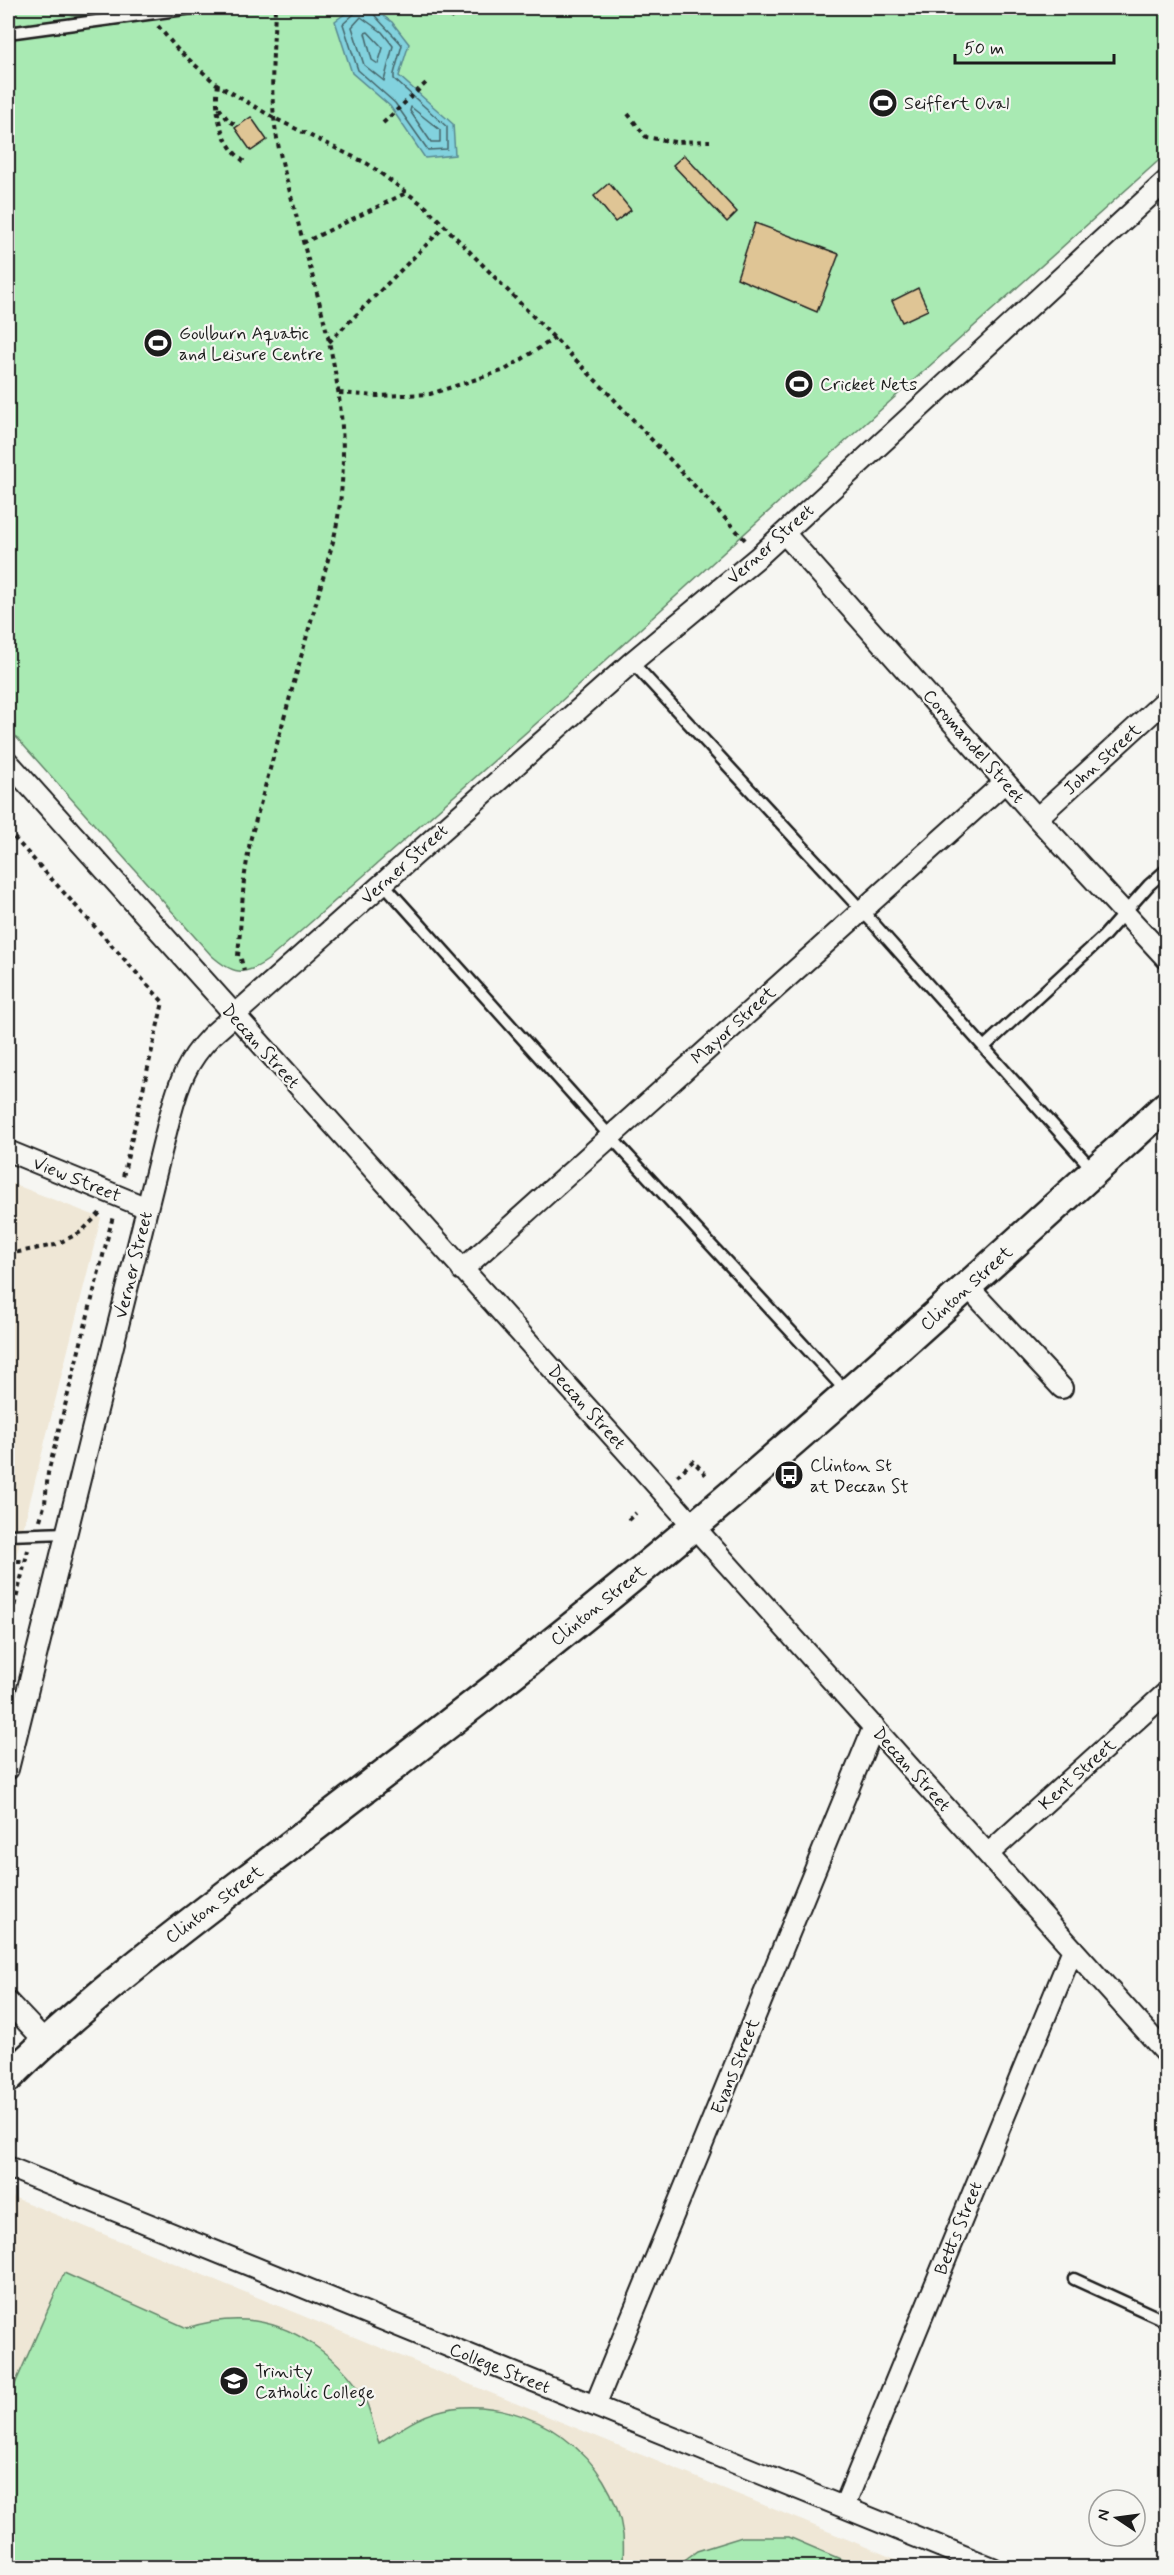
<svg xmlns="http://www.w3.org/2000/svg" width="1174" height="2575" viewBox="0 0 1174 2575" font-family="Mynerve,sans-serif">
<style>
.built{fill:#efe7d6}
.green{fill:#a9eab3;stroke:#628368;stroke-width:1.5}
.water{fill:#82d2de;stroke:#598990;stroke-width:1.5}
.lines{fill:none;stroke-linecap:round;stroke-linejoin:round}
.shore{stroke:#45656a;stroke-width:1.5}
.building{fill:#dfc595;stroke:#1c1c1c;stroke-width:1.5}
.lane-casing{stroke:#1c1c1c;stroke-width:15}
.street-casing{stroke:#1c1c1c;stroke-width:24}
.secondary-casing{stroke:#1c1c1c;stroke-width:33}
.path{stroke:#1c1c1c;stroke-width:4;stroke-dasharray:4.5 4.5;stroke-linecap:butt}
.lane{stroke:#f6f6f2;stroke-width:10}
.street{stroke:#f6f6f2;stroke-width:20}
.secondary{stroke:#f6f6f2;stroke-width:28}
.labels{text-anchor:middle;stroke-width:4.5;stroke-linejoin:round;paint-order:stroke}
.poi-label{font-size:18px;fill:#1c1c1c;stroke:#f6f6f2;text-anchor:start}
.street-label{font-size:18px;fill:#1c1c1c;stroke:#f6f6f2}
</style>
<rect width="100%" height="100%" fill="#f6f6f2"/>
<filter id="ink" filterUnits="userSpaceOnUse"><feTurbulence type="fractalNoise" baseFrequency=".0167" numOctaves="2"/><feDisplacementMap in="SourceGraphic" scale="12" xChannelSelector="R" yChannelSelector="G"/><feConvolveMatrix kernelMatrix="1 2 1 2 8 2 1 2 1" color-interpolation-filters="sRGB"/></filter>
<g filter="url(#ink)">
<!-- built -->
<path class="built" d="M8,1182L101,1218L8,1589Z
M8,2195L915,2567H8Z"/>
<!-- green -->
<path class="green" d="M8,8H1166V154L838,448L547,714L268,960C244,977 232,974 211,955L8,728Z
M64,2273L187,2328C209,2321 232,2318 255,2321C298,2327 349,2364 367,2404C372,2416 374,2430 379,2443C402,2428 424,2412 453,2408C532,2398 613,2455 623,2535C624,2546 623,2557 623,2567L16,2568L8,2564V2400Z
M742,2537H789L859,2567H675L697,2551Z"/>
<!-- water -->
<path class="water" d="M353,8H372L392,22L409,44L399,76L453,124L455,155L425,158L390,106L352,73L335,21Z"/>
<g class="lines">
<!-- shore -->
<path class="shore" d="M356,8L354,14L343,24L358,70L395,103L428,150L447,149V127L394,79V74L402,45C395,36 370,13 370,8
M361,17L382,32L393,46L384,81L364,65L352,27Z
M365,33L368,32L383,48L378,64L372,60Z
M411,107L440,130V142H431L410,111Z"/>
</g>
<!-- building -->
<path class="building" d="M443,8H462L464,9L452,19Z
M251,117L267,140L251,151L235,128Z
M684,155L737,212L727,222L673,165Z
M609,183L631,210L615,222L594,196Z
M755,223L839,254L817,312L737,278Z
M918,288L928,310L902,322L892,301Z"/>
<g class="lines">
<!-- lane casing -->
<g class="lane-casing">
<path id="lane" d="M8,33L192,8
M632,662L875,925L1094,1171
M382,882L610,1136L847,1392
M984,1047L1103,937L1149,885L1166,870
M8,1535L67,1533
M1074,2279L1166,2321"/>
</g>
<!-- street casing -->
<g class="street-casing">
<path id="street" d="M784,533L1037,818L1166,958
M8,762L1166,2053
M1037,818L1166,700
M8,1151L147,1208
M462,1270L1005,782
M968,1287L1062,1388
M8,1769L170,1116C179,1083 186,1062 211,1036L632,662L757,558L1166,181
M988,1854L1166,1693
M8,2002L45,2041
M8,2167L993,2568
M595,2406L874,1726
M844,2507L1073,1949"/>
</g>
<!-- secondary casing -->
<g class="secondary-casing">
<path id="secondary" d="M8,2078C89,1998 176,1933 265,1865C362,1791 459,1717 554,1641C766,1472 966,1288 1166,1106"/>
</g>
<!-- path -->
<path class="path" d="M158,26L177,49L215,83L274,118L368,164L426,207L609,394L747,542
M218,84C214,113 221,145 245,162
M219,108L229,121L235,124
M628,114L646,137L675,142L710,141
M383,123L427,82
M303,243L408,192
M329,342L446,225
M339,393L377,396L430,394L505,370L555,338
M8,831L163,1002L123,1177
M238,956L244,880L250,841L334,538C360,419 324,324 295,211C287,180 277,149 274,117C270,81 274,44 275,8
M241,959L244,971
M8,1254L55,1245L81,1232L102,1211
M677,1476L693,1461L708,1477
M40,1520L45,1503L48,1473L113,1216
M628,1520L636,1513
M8,1561H25
M8,1632L28,1550"/>
<!-- lane -->
<use href="#lane" class="lane"/>
<!-- street -->
<use href="#street" class="street"/>
<!-- secondary -->
<use href="#secondary" class="secondary"/>
</g>
</g>
<!-- icons -->
<defs>
<g id="stadium-disc" transform="scale(1.5)"><circle r="9.5" fill="#1c1c1c" stroke="#f6f6f2"/><path d="M0-5a6.5 5 0 1 0 0 10a6.5 5 0 1 0 0-10ZM-3.5-1.8h7v3.6h-7Z" fill="#fff"/></g>
<g id="bus-disc" transform="scale(1.5)"><circle r="9.5" fill="#1c1c1c" stroke="#f6f6f2"/><path d="M-5-6H5V4H4V6H2V4H-2V6H-4V4H-5ZM-3.5-4V0h7V-4ZM-3.5 1.2v1.5H-2V1.2ZM2 1.2v1.5H3.5V1.2Z" fill="#fff"/></g>
<g id="school-disc" transform="scale(1.5)"><circle r="9.5" fill="#1c1c1c" stroke="#f6f6f2"/><path d="M0-5L7-2L0 1L-7-2ZM-4 1L0 2.5L4 1V4Q0 6-4 4Z" fill="#fff"/></g>
</defs>
<g fill-rule="evenodd">
<use href="#stadium-disc" x="883" y="103"/>
<use href="#stadium-disc" x="158" y="343"/>
<use href="#stadium-disc" x="799" y="384"/>
<use href="#bus-disc" x="789" y="1475"/>
<use href="#school-disc" x="234" y="2381"/>
</g>
<g class="labels">
<!-- poi labels -->
<g class="poi-label">
<text x="904" y="109">Seiffert Oval</text>
<text x="179" y="339">Goulburn Aquatic<tspan x="179" dy="21">and Leisure Centre</tspan></text>
<text x="820" y="390">Cricket Nets</text>
<text x="810" y="1471">Clinton St<tspan x="810" dy="21">at Deccan St</tspan></text>
<text x="255" y="2377">Trinity<tspan x="255" dy="21">Catholic College</tspan></text>
</g>
<!-- street labels -->
<g class="street-label">
<text transform="translate(770 544) rotate(-42)" y="6">Verner Street</text>
<text transform="translate(974 746) rotate(49)" y="6">Coromandel Street</text>
<text transform="translate(1102 759) rotate(-42)" y="6">John Street</text>
<text transform="translate(404 864) rotate(-42)" y="6">Verner Street</text>
<text transform="translate(733 1025) rotate(-42)" y="6">Mayor Street</text>
<text transform="translate(261 1046) rotate(48)" y="6">Deccan Street</text>
<text transform="translate(77 1179) rotate(22)" y="6">View Street</text>
<text transform="translate(133 1265) rotate(-76)" y="6">Verner Street</text>
<text transform="translate(966 1288) rotate(-42)" y="6">Clinton Street</text>
<text transform="translate(587 1407) rotate(48)" y="6">Deccan Street</text>
<text transform="translate(598 1605) rotate(-39)" y="6">Clinton Street</text>
<text transform="translate(912 1769) rotate(48)" y="6">Deccan Street</text>
<text transform="translate(1077 1774) rotate(-42)" y="6">Kent Street</text>
<text transform="translate(214 1904) rotate(-37)" y="6">Clinton Street</text>
<text transform="translate(735 2066) rotate(-68)" y="6">Evans Street</text>
<text transform="translate(958 2228) rotate(-68)" y="6">Betts Street</text>
<text transform="translate(500 2368) rotate(22)" y="6">College Street</text>
</g>
</g>
<!-- margin -->
<rect width="1174" height="2575" fill="none" stroke="#f6f6f2" stroke-width="30"/>
<rect x="15" y="15" width="1144" height="2545" fill="none" stroke="#1c1c1c" stroke-width="2" filter="url(#ink)"/>
<!-- north arrow -->
<g transform="translate(1117 2518) rotate(283)"><circle r="28" fill="#f6f6f2" stroke="#9f9f9c" stroke-width="1.5"/>
<path d="M0-4.5L10 22L0 15L-10 22Z" fill="#1c1c1c"/>
<text y="-9" font-size="16" font-weight="bold" text-anchor="middle" fill="#1c1c1c">N</text>
</g>
<!-- scale -->
<path d="M955 54v9h159v-9" fill="none" stroke="#1c1c1c" stroke-width="3"/>
<text x="964" y="54" font-size="18" fill="#1c1c1c" stroke="#f6f6f2" stroke-width="4.5" paint-order="stroke">50 m</text>
</svg>
